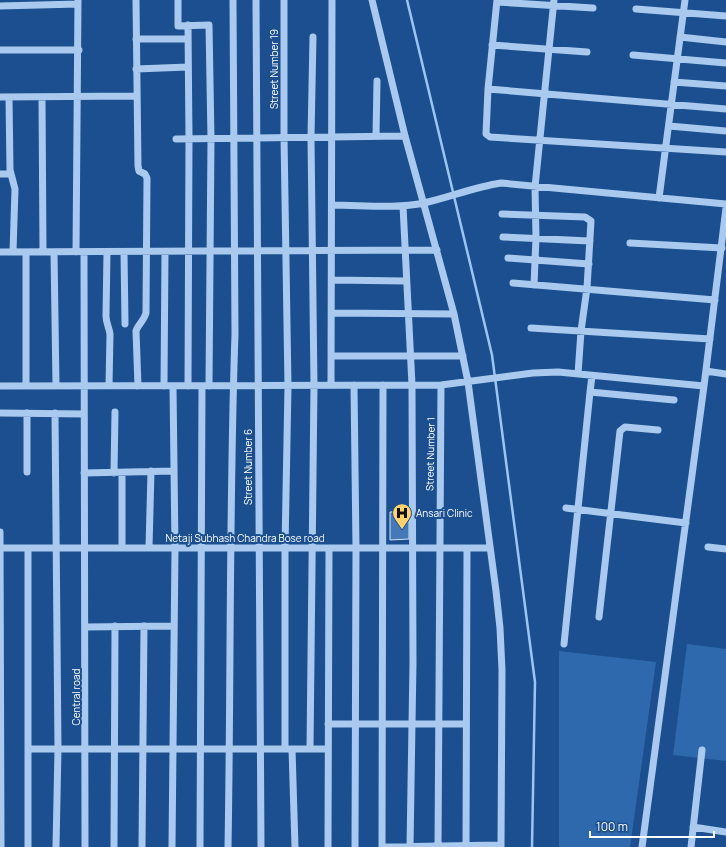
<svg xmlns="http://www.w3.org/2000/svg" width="726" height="847" viewBox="0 0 726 847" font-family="Manrope,sans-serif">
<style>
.green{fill:#2e69ad}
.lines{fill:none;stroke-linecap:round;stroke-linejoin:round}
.stream{stroke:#9cc4f0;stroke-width:2.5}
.building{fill:#4478b7;stroke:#cfe3fa}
.minor{stroke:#a9c9ee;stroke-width:7}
.labels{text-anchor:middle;stroke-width:4;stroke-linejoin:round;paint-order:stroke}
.street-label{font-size:10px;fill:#fff;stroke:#1b4f8f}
.poi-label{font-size:10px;fill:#fff;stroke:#1b4f8f;text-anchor:start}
</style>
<rect width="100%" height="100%" fill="#1b4f8f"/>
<!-- green -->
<path class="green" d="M687,644L726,649V761L673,755Z
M559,651L656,662L630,847H559Z"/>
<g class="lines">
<!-- stream -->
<path class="stream" d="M407,0L492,355L535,682L532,847"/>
</g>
<!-- building -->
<path class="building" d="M409,511V539L390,540V512Z"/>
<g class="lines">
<!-- minor -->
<path class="minor" d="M136,0L138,166L139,171L145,174L147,178L146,313C144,321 138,324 136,331L138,386
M178,0V26L209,25L211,139L209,386
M256,0L261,847
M284,0V137L288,386L285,548V749
M372,0L405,136L454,314L468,382L496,591L500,628L502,670L501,847
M497,0L488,89L486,134L490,137L726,152
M497,2L593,8
M0,6L78,4
M636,9L726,16
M680,37L726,42
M136,39H188
M492,45L587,52
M0,50H79
M633,55L726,63
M136,69L188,67
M674,82L726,86
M488,89L726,109
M0,97L136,96
M9,97L10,170L15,189L13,252
M42,97L43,252
M669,126L726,131
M376,136L377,81
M176,139L405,136
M0,174H11
M659,198L685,0
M332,205C362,205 395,209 424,203C450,197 475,187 501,183L726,204
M403,206L412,385L413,663L410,847
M502,214L585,217L591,221L587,288L581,331L578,374
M503,237L590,241
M630,243L722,248
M0,252L437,250
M26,252V386
M54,252L56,386
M76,252L78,0
M84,252L85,847
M107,252L106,316C106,323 109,327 110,334L109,386
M124,252L125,324
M508,258L589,264
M332,280L406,281
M513,283L715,300
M534,285L536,238L535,187L554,0
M332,313L454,314
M531,328L710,339
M331,356H463
M706,371L726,374
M331,385L332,0
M354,385L356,548L355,847
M0,386L441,385L533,373L558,372L704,386
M164,386L165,252
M188,386L189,139L188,25
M590,392L592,376
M0,413L84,414
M27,413V472
M55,413L58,749L56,847
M84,473L174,471
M114,473L115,412
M122,473V548
M566,508L686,523
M0,532L1,847
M708,547L726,549
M0,548H490
M28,548V847
M149,548L151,471
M599,617L620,431L625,427L658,430
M85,627L174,626
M564,644L590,392L674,400
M328,724H466
M28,749H328
M292,749L295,847
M310,749L314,385L311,137L313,37
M693,827L726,832
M114,847L115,626
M142,847L144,626
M172,847L175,548L173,386
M200,847L202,386
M228,847C231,676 229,505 235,334L233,0
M328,847L329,548
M382,847L383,385
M383,847L501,845
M438,847L441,385
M466,847L467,548
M642,847L704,386L726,208
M691,847L702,750"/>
</g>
<!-- icons -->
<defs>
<g id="hospital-pin" transform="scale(1)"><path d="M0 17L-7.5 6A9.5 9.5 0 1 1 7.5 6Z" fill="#ffd166" stroke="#1b4f8f"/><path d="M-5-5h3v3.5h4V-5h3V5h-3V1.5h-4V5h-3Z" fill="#111"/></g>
</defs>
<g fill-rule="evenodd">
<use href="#hospital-pin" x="402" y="513"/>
</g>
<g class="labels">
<!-- street labels -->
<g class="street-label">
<text transform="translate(274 69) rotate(-90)" y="4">Street Number 19</text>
<text transform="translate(430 454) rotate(-89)" y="4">Street Number 1</text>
<text transform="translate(248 467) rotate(-90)" y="4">Street Number 6</text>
<text x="245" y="542">Netaji Subhash Chandra Bose road</text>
<text transform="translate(76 697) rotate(-90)" y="4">Central road</text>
</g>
<!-- poi labels -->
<g class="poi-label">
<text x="416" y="517">Ansari Clinic</text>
</g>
</g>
<!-- scale -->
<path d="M590 831v6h124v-6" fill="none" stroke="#ffffff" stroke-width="2"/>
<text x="596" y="831" font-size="12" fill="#ffffff" stroke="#1b4f8f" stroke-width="3" paint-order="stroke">100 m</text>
</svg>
